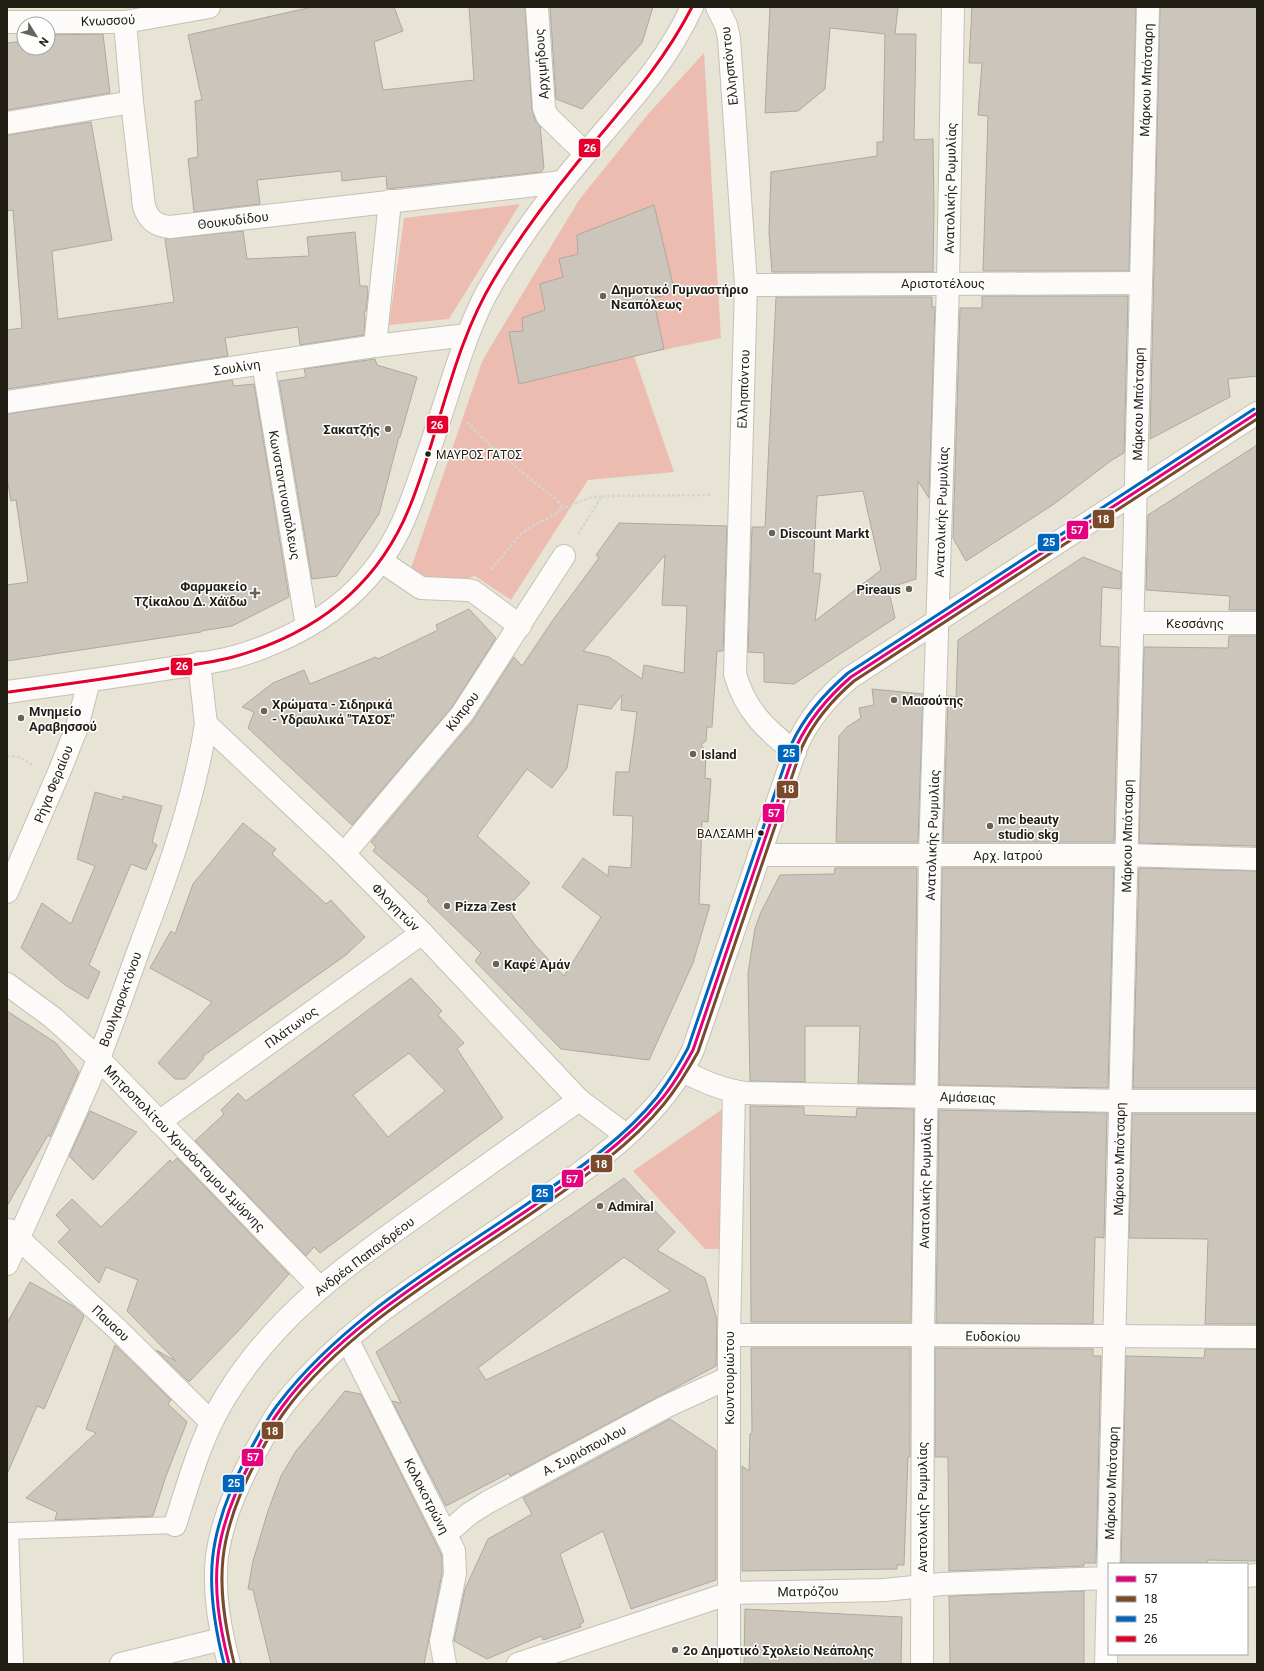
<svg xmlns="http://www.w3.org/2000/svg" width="1264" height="1671" viewBox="0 0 1264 1671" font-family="Roboto,sans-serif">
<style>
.green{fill:#edbcb0}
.building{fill:#cbc5bb;stroke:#aea89d;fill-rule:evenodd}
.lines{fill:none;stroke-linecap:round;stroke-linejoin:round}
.service-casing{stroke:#c4c1b5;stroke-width:18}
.pedestrian-casing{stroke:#c4c1b5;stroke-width:24}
.minor-casing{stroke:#c4c1b5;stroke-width:24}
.tertiary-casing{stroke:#c4c1b5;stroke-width:24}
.secondary-casing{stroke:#c4c1b5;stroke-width:24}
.path{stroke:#d5d4d0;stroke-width:2.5;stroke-dasharray:3 2;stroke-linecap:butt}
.service{stroke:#fcfbf9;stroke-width:16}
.pedestrian{stroke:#fcfbf9;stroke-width:22}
.minor{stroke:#fcfbf9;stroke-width:22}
.tertiary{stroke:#fcfbf9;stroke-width:22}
.secondary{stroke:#fcfbf9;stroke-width:22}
.bus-1-casing{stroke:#fff;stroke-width:6}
.bus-2-casing{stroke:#fff;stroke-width:6}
.bus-3-casing{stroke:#fff;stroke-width:6}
.bus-4-casing{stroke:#fff;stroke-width:6}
.bus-1{stroke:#e5007d;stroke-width:3}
.bus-2{stroke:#7a4b2a;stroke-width:3}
.bus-3{stroke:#0065bd;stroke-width:3}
.bus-4{stroke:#e4002b;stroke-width:3}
.poi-dot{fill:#676358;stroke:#fff;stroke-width:1.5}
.bus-dot{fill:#211e14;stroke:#fff;stroke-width:1.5}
.labels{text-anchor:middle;stroke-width:3;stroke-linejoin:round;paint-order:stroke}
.bus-label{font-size:12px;fill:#211e14;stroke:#fff;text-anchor:start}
.street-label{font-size:13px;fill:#211e14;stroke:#fff}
.poi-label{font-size:13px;font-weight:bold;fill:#211e14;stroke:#fff;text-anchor:start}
.line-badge{stroke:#fff;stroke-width:1.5}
.badge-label{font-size:11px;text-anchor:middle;font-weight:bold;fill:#fff}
</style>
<rect width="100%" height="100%" fill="#e8e4d5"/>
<g class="green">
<polygon points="704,53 721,338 634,356 674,472 588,480 511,600 475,576 469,578 429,578 411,568 482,362 488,351 579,200 649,113"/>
<polygon points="520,204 449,319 389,325 404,218"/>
<polygon points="724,1108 721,1249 705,1249 633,1171"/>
</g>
<g class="building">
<polygon points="312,7 394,7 403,31 374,42 383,90 474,80 469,7 525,7 532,109 535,120 540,126 544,168 541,172 387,189 386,176 342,181 341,171 257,180 260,204 194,212 188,159 198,157 195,101 202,100 188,35"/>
<polygon points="550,7 653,7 642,43 582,109 556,99"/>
<polygon points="770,7 898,7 895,34 916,34 914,140 933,139 934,208 933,272 772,272 769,233 771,172 877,156 877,142 883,142 885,34 830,28 825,89 798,111 765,113"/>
<polygon points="972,7 1136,7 1129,271 983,271 988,116 978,115 982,63 969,63"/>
<polygon points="1160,7 1257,7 1257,376 1228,379 1230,397 1150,439"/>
<polygon points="103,34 110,93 7,110 7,43 24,41 24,48 48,48 48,35"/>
<polygon points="91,122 112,240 52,251 58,319 174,302 165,239 243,231 247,259 309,256 307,237 355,232 360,286 367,286 368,293 366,311 364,312 365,318 364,335 300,345 298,327 225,338 228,356 7,389 7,330 22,328 13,210 7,211 7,135"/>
<polygon points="654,205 675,293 653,298 664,349 519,384 509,332 523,331 522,318 545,310 540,284 563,277 559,259 578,254 577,235"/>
<polygon points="982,296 1128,296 1124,453 1112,460 1054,504 966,561 953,538 960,308 982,308"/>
<path d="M 776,297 L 932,297 L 932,307 L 935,307 L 929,498 L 918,481 L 916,579 L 888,588 L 895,618 L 794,684 L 764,682 L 764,653 L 748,652 L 752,527 L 765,527 ZM 863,491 L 881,570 L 815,621 L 821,574 L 813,573 L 817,496 Z"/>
<polygon points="375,359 377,365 417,377 400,437 399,437 379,514 337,576 312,579 279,381 306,377 304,369"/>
<polygon points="232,380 234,386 254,384 289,597 232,626 201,631 201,632 7,661 7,585 28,582 16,500 11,501 7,478 7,414"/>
<polygon points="1257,445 1257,610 1229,610 1230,596 1146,590 1148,515"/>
<path d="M 619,523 L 727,526 L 723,651 L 717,651 L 712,727 L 707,727 L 706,741 L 701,744 L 706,753 L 705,778 L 711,779 L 708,822 L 702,821 L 699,904 L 710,905 L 693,963 L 649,1060 L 561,1049 L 475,961 L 481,953 L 427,901 L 429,899 L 373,851 L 376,847 L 371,842 L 472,722 L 514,657 L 522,666 L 553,620 L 599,558 L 596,555 ZM 665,555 L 662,605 L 687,606 L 684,673 L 644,665 L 642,679 L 609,657 L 583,651 ZM 622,695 L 621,710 L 637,712 L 629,772 L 616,772 L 613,815 L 633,816 L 631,868 L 609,866 L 608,876 L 583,858 L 562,887 L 601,917 L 564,976 L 535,945 L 507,908 L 530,883 L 477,836 L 527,769 L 552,788 L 567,768 L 578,704 L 611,709 Z"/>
<polygon points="1083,557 1121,572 1121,589 1102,587 1100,646 1119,647 1114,842 943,842 948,696 956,697 958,640"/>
<polygon points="469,609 496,638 452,707 352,825 248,728 254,712 242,707 273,683 304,670 310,684 376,657 378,659 438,630 436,625"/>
<polygon points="1229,636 1257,636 1257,846 1139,843 1144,647 1228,648"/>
<polygon points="872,689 923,694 918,842 836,842 839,736 847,727 861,718 859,708 874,705"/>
<polygon points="95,792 123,800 123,796 162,806 152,842 157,845 146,870 131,864 89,965 100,972 88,999 65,985 21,948 42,903 71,924 95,866 77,859"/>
<polygon points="243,823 276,849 272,854 326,904 331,900 365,937 346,955 203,1056 204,1058 185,1079 175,1079 158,1063 212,1002 150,968 171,931 175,934 193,884"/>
<polygon points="835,868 917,868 914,1084 858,1083 860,1026 805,1026 805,1082 750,1081 748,973 755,928 761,912 780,875 834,874"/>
<polygon points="942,868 1114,868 1108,1088 939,1085"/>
<polygon points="1139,868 1257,871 1257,1088 1133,1088"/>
<path d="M 411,978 L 442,1011 L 438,1015 L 464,1043 L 457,1049 L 503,1118 L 320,1253 L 314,1247 L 306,1256 L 195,1141 L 224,1114 L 221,1110 L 238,1093 L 246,1101 ZM 409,1053 L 445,1091 L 388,1137 L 353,1095 Z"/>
<polygon points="7,1011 56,1043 79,1072 50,1137 48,1135 7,1206"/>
<polygon points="750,1106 804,1107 804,1115 856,1117 857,1108 914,1109 911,1322 751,1322"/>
<polygon points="939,1110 1107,1113 1104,1238 1095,1237 1093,1324 936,1323"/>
<polygon points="90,1111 137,1132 93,1180 69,1156"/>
<polygon points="1132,1114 1257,1114 1257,1324 1205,1324 1208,1239 1129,1238"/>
<polygon points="177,1158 289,1274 241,1328 189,1382 156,1350 176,1361 127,1311 138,1280 106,1267 99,1283 58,1242 70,1230 56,1215 72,1199 101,1227 170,1160 172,1163"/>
<path d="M 624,1178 L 675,1232 L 657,1250 L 705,1278 L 717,1320 L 716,1366 L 510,1476 L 509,1473 L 446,1506 L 392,1401 L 401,1403 L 376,1352 ZM 624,1257 L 671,1291 L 486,1380 L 478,1368 Z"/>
<polygon points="30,1282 73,1306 84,1316 44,1409 37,1406 7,1474 7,1323"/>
<polygon points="115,1345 171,1400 168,1404 187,1422 166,1476 153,1516 55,1520 57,1512 26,1498 96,1433 86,1429"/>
<polygon points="751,1348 910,1348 910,1457 908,1457 904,1565 897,1565 897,1569 742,1571 742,1466 749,1471 750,1434 752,1433"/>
<polygon points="935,1348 1093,1349 1093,1356 1101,1356 1096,1563 1084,1563 1084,1566 949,1571 948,1457 935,1457"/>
<polygon points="1205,1349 1257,1349 1257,1561 1207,1560 1207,1564 1121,1563 1126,1356 1204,1358"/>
<polygon points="345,1391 361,1394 442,1556 442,1573 424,1664 271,1664 253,1590 248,1589 253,1561 268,1511 281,1476 296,1451"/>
<polygon points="670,1419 716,1450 716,1580 631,1609 603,1531 560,1554 584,1622 580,1624 581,1627 543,1640 541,1636 487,1659 454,1641 465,1589 488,1539 532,1514 523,1498"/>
<polygon points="1084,1591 1084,1664 950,1664 949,1596"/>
<polygon points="745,1609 902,1617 901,1664 744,1664"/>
</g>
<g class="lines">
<g class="service-casing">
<g id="service">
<polyline points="7,1531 10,1531 15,1664"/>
<polyline points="10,1531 175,1525"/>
</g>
</g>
<g class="pedestrian-casing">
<g id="pedestrian">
<polyline points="375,346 390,201"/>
<polyline points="729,1335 734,1091"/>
</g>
</g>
<g class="minor-casing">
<g id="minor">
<polyline points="537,7 544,108 547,116 585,153"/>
<path d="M 717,7 L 726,25 L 729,38 L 746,285 L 735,674 C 745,710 766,730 795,752"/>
<polyline points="7,22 125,22 209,7"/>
<path d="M 125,22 L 132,102 L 144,206 C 148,220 156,226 170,227 L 562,182"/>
<polyline points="7,123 132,102"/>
<polyline points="746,285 1140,283"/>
<polyline points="263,363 307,626"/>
<polyline points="7,402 375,346 467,335"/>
<polyline points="381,561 421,588 467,590 473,591 520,626"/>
<polyline points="1133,623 1257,623"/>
<polyline points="344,854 462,714 564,556"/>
<polyline points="759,855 1126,855 1257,859"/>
<polyline points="7,984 52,1017 98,1058 320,1288"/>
<polyline points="159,1122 422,933"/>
<polyline points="9,1230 114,1326 211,1422"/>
<path d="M 7,1264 C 37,1196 69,1129 98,1060 C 114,1021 127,981 142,941 C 169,870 194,800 206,724"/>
<polyline points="347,1339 454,1551 455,1574 441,1641 445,1664"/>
<path d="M 175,1525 C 189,1481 201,1436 226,1396 C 276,1314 347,1265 423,1211 C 475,1174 527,1137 579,1100"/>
<polyline points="446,1534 469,1514 488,1502 665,1407 728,1378"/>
<polyline points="1247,1576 1257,1575"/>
<polyline points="121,1664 222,1639"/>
<polyline points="518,1664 730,1593 885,1590 942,1584 1109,1578"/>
<polyline points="729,1664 729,1335 923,1335 1257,1337"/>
<polyline points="922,1664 923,1335 930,856 948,283 953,7"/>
<polyline points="1106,1664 1148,7"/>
</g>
</g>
<g class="tertiary-casing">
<g id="tertiary">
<polyline points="199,663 206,724 344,854 422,933 579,1100 626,1135"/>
<path d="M 7,692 C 58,685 108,678 159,670 C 181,666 204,664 226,659 C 244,655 260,649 276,642 C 339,615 385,572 409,507 C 424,468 437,427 450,387 C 462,350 474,313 494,280 C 521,235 553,192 587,152 C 627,104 666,64 692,7"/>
<polyline points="7,892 60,770 77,727 89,681"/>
<path d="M 682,1071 C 703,1081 722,1090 745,1093 L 1120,1101 L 1257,1101"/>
</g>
</g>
<g class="secondary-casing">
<path id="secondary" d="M 229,1664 C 220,1629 213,1593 217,1556 C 223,1514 242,1475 263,1438 C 270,1426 276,1414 285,1403 C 314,1367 348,1337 384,1309 C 427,1278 470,1249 514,1219 C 579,1174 659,1124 693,1050 L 797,745 C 809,718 828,696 851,677 L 1257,413"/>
</g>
<g class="path">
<path d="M 467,422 C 487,444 511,463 534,482 C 543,490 555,496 561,506 L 559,512 L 529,528 L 519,536 L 490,571"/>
<polyline points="561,509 589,498 601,496"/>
<polyline points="578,534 602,496 712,495"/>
<polyline points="7,756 20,757 32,765"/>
</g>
<use href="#service" class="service"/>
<use href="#pedestrian" class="pedestrian"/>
<use href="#minor" class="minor"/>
<use href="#tertiary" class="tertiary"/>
<use href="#secondary" class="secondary"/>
<g class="bus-1-casing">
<path id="bus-1" d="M 229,1664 C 208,1580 212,1534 253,1457 C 261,1440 270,1423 282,1407 C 342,1325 449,1264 532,1207 C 577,1176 624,1144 659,1102 C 673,1086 683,1068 693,1050 L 797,745 C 810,718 828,697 851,677 L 1257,413"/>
</g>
<g class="bus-2-casing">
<path id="bus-2" d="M 234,1663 C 214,1581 217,1536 256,1461 C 265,1444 274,1426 285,1411 C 345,1329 452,1268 535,1211 C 580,1180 629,1147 664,1104 C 677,1088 688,1070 698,1052 L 802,747 C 814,721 832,700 854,681 L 1257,419"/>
</g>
<g class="bus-3-casing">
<path id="bus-3" d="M 224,1664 C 203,1581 207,1533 247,1456 C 257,1438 266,1419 279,1403 C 342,1320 441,1263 527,1204 C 572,1173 622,1141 657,1097 C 669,1081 679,1065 688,1048 L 792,743 C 805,715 825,693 848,673 L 1254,409"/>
</g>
<g class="bus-4-casing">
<path id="bus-4" d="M 9,692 C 61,685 113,678 165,669 C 188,665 211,663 233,657 C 315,634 378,586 410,506 C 440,432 452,348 494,279 C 518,239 547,200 577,163 C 618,113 662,66 692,7"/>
</g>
<use href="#bus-1" class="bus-1"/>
<use href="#bus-2" class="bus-2"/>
<use href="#bus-3" class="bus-3"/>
<use href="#bus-4" class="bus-4"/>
</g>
<g class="poi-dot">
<circle cx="603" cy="296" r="4"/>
<circle cx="388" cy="429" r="4"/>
<circle cx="772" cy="533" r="4"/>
<circle cx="909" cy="589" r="4"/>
<path d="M253 587h4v4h4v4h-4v4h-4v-4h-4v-4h4z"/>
<circle cx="894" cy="700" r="4"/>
<circle cx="264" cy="711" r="4"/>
<circle cx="21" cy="718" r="4"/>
<circle cx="693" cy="754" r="4"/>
<circle cx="990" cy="826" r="4"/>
<circle cx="447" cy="906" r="4"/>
<circle cx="496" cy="964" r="4"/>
<circle cx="600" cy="1206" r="4"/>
<circle cx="675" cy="1650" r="4"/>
</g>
<g class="bus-dot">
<circle cx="428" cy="454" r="3.5"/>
<circle cx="761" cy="833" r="3.5"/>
</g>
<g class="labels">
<g class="bus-label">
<text x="436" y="459">ΜΑΥΡΟΣ ΓΑΤΟΣ</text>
<text x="754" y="838" text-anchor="end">ΒΑΛΣΑΜΗ</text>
</g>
<g class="street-label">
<text transform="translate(108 20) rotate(-2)" y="5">Κνωσσού</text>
<text transform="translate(541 64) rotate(-94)" y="5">Αρχιμήδους</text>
<text transform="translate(729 66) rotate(-96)" y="5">Ελλησπόντου</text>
<text transform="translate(1146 80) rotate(-88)" y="5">Μάρκου Μπότσαρη</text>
<text transform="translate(950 188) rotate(-89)" y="5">Ανατολικής Ρωμυλίας</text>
<text transform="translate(233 220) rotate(-7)" y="5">Θουκυδίδου</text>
<text x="943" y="288">Αριστοτέλους</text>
<text transform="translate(237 367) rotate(-9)" y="5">Σουλίνη</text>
<text transform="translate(743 389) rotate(-88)" y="5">Ελλησπόντου</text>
<text transform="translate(1138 404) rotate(-89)" y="5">Μάρκου Μπότσαρη</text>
<text transform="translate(285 495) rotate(80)" y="5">Κωνσταντινουπόλεως</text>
<text transform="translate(941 512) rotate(-88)" y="5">Ανατολικής Ρωμυλίας</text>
<text x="1195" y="628">Κεσσάνης</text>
<text transform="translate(462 711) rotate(-53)" y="5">Κύπρου</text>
<text transform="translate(53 784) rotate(-68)" y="5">Ρήγα Φεραίου</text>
<text transform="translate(932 835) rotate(-88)" y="5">Ανατολικής Ρωμυλίας</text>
<text transform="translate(1127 836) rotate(-89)" y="5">Μάρκου Μπότσαρη</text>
<text x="1008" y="860">Αρχ. Ιατρού</text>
<text transform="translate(396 907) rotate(45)" y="5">Φλογητών</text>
<text transform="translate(120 999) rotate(-70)" y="5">Βουλγαροκτόνου</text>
<text transform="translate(291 1027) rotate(-36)" y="5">Πλάτωνος</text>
<text transform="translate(968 1097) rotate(2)" y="5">Αμάσειας</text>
<text transform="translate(185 1148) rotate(46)" y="5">Μητροπολίτου Χρυσόστομου Σμύρνης</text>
<text transform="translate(1119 1159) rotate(-89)" y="5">Μάρκου Μπότσαρη</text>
<text transform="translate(925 1183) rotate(-89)" y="5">Ανατολικής Ρωμυλίας</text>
<text transform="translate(364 1256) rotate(-37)" y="5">Ανδρέα Παπανδρέου</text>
<text transform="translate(111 1323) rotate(43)" y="5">Παυαου</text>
<text transform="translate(993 1336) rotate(1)" y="5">Ευδοκίου</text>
<text transform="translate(729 1378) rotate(-90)" y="5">Κουντουριώτου</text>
<text transform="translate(584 1450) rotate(-28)" y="5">Α. Συριόπουλου</text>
<text transform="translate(1111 1483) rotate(-88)" y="5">Μάρκου Μπότσαρη</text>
<text transform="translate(427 1496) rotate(63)" y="5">Κολοκοτρώνη</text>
<text transform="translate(922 1507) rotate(-90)" y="5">Ανατολικής Ρωμυλίας</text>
<text transform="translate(808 1591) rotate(-1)" y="5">Ματρόζου</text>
</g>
<g class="poi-label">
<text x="611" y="294">Δημοτικό Γυμναστήριο<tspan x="611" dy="15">Νεαπόλεως</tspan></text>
<text x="380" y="434" text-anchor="end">Σακατζής</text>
<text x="780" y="538">Discount Markt</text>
<text x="247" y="591" text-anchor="end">Φαρμακείο<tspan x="247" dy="15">Τζίκαλου Δ. Χάϊδω</tspan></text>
<text x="901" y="594" text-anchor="end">Pireaus</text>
<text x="902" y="705">Μασούτης</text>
<text x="272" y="709">Χρώματα - Σιδηρικά<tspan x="272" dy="15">- Υδραυλικά "ΤΑΣΟΣ"</tspan></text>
<text x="29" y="716">Μνημείο<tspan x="29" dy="15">Αραβησσού</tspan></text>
<text x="701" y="759">Island</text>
<text x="998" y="824">mc beauty<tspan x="998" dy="15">studio skg</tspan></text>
<text x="455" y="911">Pizza Zest</text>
<text x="504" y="969">Καφέ Αμάν</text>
<text x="608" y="1211">Admiral</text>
<text x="683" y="1655">2ο Δημοτικό Σχολείο Νεάπολης</text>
</g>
</g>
<g class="line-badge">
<rect x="578" y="138" width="23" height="20" rx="4" fill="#e4002b"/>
<rect x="426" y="415" width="23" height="19" rx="4" fill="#e4002b"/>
<rect x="1092" y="509" width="23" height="20" rx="4" fill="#7a4b2a"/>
<rect x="1066" y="520" width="23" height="20" rx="4" fill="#e5007d"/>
<rect x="1037" y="533" width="23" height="19" rx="4" fill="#0065bd"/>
<rect x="170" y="657" width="23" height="19" rx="4" fill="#e4002b"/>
<rect x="777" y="744" width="23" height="19" rx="4" fill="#0065bd"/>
<rect x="776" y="780" width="23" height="19" rx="4" fill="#7a4b2a"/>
<rect x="762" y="803" width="23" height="20" rx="4" fill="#e5007d"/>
<rect x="590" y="1154" width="23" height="19" rx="4" fill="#7a4b2a"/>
<rect x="561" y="1169" width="23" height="19" rx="4" fill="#e5007d"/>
<rect x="531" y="1184" width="23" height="19" rx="4" fill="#0065bd"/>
<rect x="261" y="1421" width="23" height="19" rx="4" fill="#7a4b2a"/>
<rect x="241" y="1448" width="23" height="19" rx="4" fill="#e5007d"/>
<rect x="222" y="1474" width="23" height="19" rx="4" fill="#0065bd"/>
</g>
<g class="badge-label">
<text x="590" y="152">26</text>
<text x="437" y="429">26</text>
<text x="1103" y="523">18</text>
<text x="1077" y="534">57</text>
<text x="1049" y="546">25</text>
<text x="182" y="670">26</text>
<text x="789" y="757">25</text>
<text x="788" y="793">18</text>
<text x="774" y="817">57</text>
<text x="601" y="1168">18</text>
<text x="572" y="1183">57</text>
<text x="542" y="1197">25</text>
<text x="272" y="1435">18</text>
<text x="253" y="1461">57</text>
<text x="234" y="1487">25</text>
</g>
<rect width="1264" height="1671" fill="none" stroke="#211e14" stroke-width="16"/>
<rect x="1108" y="1563" width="140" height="92" fill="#ffffff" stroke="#a6a5a1"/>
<rect x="1116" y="1576" width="20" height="6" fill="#e5007d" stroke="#a6a5a1"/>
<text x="1144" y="1583" font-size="12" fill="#211e14">57</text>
<rect x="1116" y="1596" width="20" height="6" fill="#7a4b2a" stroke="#a6a5a1"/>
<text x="1144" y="1603" font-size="12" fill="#211e14">18</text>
<rect x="1116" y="1616" width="20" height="6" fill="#0065bd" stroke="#a6a5a1"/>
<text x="1144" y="1623" font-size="12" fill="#211e14">25</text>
<rect x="1116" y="1636" width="20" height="6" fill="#e4002b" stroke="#a6a5a1"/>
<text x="1144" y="1643" font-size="12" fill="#211e14">26</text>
<g transform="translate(36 36) rotate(127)"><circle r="19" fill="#ffffff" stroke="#a6a5a1"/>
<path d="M0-3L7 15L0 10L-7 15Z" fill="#676358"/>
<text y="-6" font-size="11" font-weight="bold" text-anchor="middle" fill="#211e14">N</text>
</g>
</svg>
